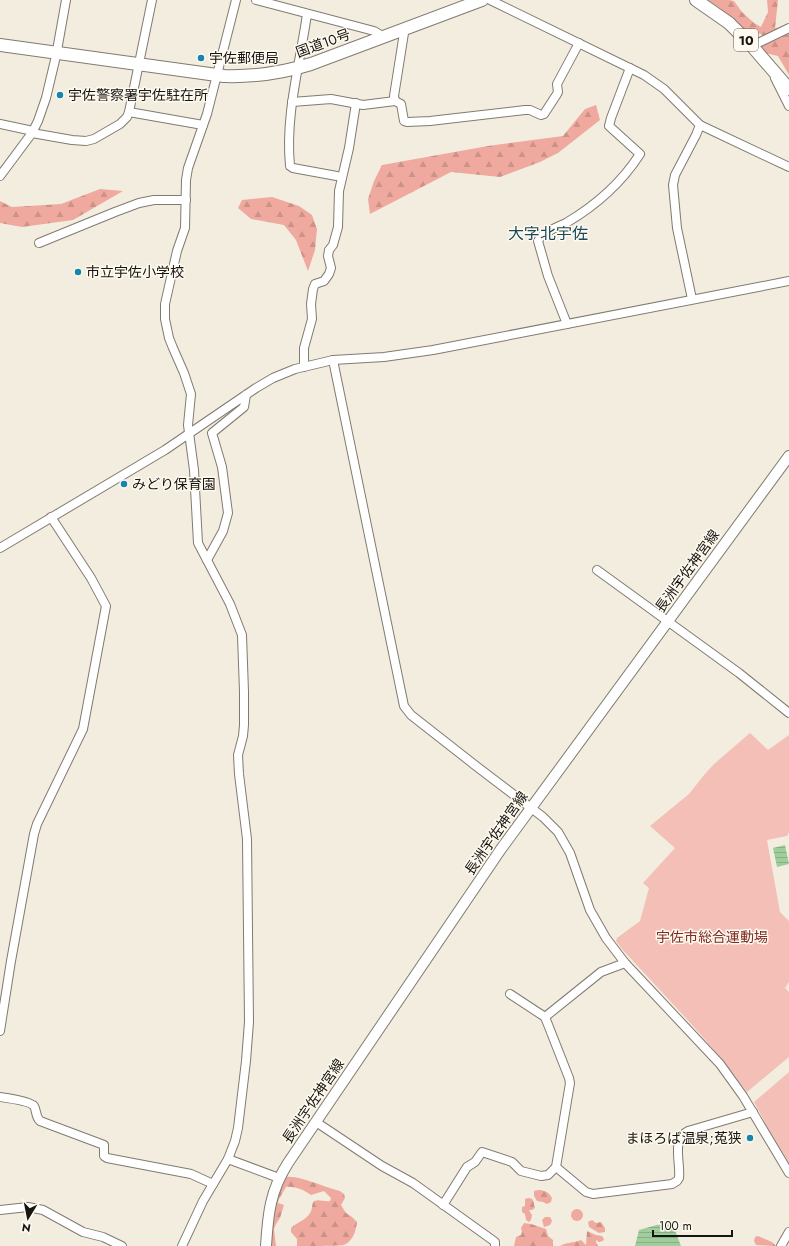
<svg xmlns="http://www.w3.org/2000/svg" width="789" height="1246" viewBox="0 0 789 1246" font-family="Jost,'Noto Sans JP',sans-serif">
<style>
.forest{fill:url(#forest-firs)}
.park{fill:#f3bfb7}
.water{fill:url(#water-rules)}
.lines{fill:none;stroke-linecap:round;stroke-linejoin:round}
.minor-casing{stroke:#807b70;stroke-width:10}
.major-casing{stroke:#807b70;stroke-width:12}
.highway-casing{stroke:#807b70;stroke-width:14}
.minor{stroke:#fff;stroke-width:8}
.major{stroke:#fff;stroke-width:10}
.highway{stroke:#fff;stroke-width:12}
.poi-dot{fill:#1785ac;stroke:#fffaf0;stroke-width:1.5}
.labels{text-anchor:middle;stroke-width:3;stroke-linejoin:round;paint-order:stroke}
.shield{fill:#fffaf0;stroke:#5d5a54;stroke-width:1}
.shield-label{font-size:13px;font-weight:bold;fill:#171511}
.street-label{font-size:14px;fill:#171511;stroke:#fffaf0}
.poi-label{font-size:14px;fill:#171511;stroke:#fffaf0;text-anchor:start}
.park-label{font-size:14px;fill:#7d2b23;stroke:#fffaf0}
.quarter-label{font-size:16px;fill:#19485b;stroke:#fffaf0}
</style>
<defs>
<pattern id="forest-firs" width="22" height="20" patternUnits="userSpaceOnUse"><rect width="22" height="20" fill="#efa99e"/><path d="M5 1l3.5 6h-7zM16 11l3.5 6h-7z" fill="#cc9187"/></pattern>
<pattern id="water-rules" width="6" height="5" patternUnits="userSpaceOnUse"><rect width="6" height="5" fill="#9fce9c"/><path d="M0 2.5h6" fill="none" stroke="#88b085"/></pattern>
</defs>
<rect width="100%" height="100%" fill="#f3ede0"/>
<g class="forest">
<polygon points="708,0 729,0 734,1 742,12 754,23 761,27 768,12 767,0 778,0 775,28 789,26 789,75 778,56 765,53 757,43 764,36 755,31 751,37 720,8"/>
<polygon points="596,105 600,120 558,153 540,162 500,177 451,172 370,214 368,199 374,181 382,165 488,146 563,136 585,109"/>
<polygon points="100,189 123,191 73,220 22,227 0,223 0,201 12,207 61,204"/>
<polygon points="272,197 299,206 312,215 317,229 315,250 308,271 296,240 284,225 251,219 238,208 242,200"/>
<path d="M 286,1177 C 299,1175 326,1188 340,1191 L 344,1194 L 345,1198 L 341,1205 L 346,1213 L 352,1217 L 357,1222 C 356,1231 353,1241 344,1245 C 339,1246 305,1246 297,1246 L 297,1239 L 291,1232 L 291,1228 C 297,1222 305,1221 310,1213 C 313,1209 311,1205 314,1201 C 320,1199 324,1202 330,1201 L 331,1198 L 324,1191 L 311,1195 C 303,1190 296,1186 286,1187 L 279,1199 L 278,1203 L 284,1205 L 280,1218 L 276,1224 L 274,1229 L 276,1246 L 271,1246 C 273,1222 272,1197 286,1177 Z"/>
<path d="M 538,1190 C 544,1190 549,1192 552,1198 L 551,1202 L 547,1204 L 543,1202 L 537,1201 L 534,1196 L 534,1191 Z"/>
<path d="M 528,1198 C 535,1198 533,1203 535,1208 L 532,1210 L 529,1210 L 532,1215 L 531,1220 L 529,1222 L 526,1220 L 525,1214 L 522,1212 L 522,1207 L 525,1206 L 525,1199 Z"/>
<circle cx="577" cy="1215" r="6"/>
<polygon points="545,1217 550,1217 552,1221 550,1225 544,1227 542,1220"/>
<polygon points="592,1220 596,1223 601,1222 605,1228 605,1232 599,1233 589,1227 588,1222"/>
<polygon points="524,1223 531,1224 546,1229 548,1236 553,1240 553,1246 514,1246 516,1237 521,1235 522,1232 521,1228"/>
<path d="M 587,1231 L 596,1235 L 602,1236 L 604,1239 L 603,1241 L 599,1242 L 596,1240 L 596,1242 L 598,1246 L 560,1246 C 567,1242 573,1243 581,1240 L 586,1245 Z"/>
<polygon points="758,1236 772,1242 776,1246 756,1245 754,1241 755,1237"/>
</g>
<g class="park">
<path d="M 750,733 L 768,750 L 789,735 L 789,832 L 787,836 L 767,840 L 780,912 L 789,921 L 789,982 L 785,988 L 789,992 L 789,1057 L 747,1092 C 709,1040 664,995 621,948 L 616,941 L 617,938 L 640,921 L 649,888 L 643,883 L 675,848 L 650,826 L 689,794 L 704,775 L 714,764 Z"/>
<polygon points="789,1072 789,1163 769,1130 754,1102"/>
</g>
<g class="water">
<polygon points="785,845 789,864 777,867 773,848"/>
<polygon points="667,1222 673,1225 681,1246 635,1246 639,1230"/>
</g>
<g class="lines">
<g class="minor-casing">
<g id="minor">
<polyline points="256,0 374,31 379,34 381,38"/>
<polyline points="490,0 644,75 664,89 700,125 789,167"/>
<path d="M 307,14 C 300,64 285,115 290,166 L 293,168 L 342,177"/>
<polyline points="752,46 789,28"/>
<polyline points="775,78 789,106"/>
<polyline points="395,101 394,96 404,33 403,30"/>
<polyline points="292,102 331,99 363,105 395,101 401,104 404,121 407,122 430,121 525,110 530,110 541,115 544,114 557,94 558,92 557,84 579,43"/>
<polyline points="129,112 203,125"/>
<polyline points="0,124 33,131"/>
<polyline points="32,133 72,140 86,141 94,139 120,124 127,117 129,112 152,0"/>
<polyline points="0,176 32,133 38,121 46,98 56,56 66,0"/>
<polyline points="39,243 115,212 139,203 154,200 186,200"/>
<polyline points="692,299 677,228 673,185 675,175 696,135 700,125"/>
<path d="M 567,324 L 548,276 L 538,241 C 542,232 558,227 566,223 C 595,206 622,182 640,154 L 609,126 L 611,118 L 630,68"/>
<polyline points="333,360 404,706 411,715 476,766 543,817 558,832 570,853 590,910 606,938 625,963 720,1064 743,1096 789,1173"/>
<polyline points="304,367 304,348 312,319 311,304 313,289 315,284 324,281 329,274 331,268 328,256 329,250 333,245 338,227 339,191 349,148 356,103"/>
<polyline points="0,548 165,450 256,388 273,378 295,369 333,360 384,357 433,350 789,281"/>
<polyline points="207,560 223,531 228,513 222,467 212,433 244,407 246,395"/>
<polyline points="597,570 739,673 789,713"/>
<polyline points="545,1017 601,972 625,963"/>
<polyline points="0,1031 11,961 34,834 37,824 83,729 106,606 91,578 51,517"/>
<path d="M 0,1097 C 7,1098 30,1101 34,1106 C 37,1111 35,1116 40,1121 L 104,1145 L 104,1156 L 107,1158 L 191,1174 L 213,1184"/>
<polyline points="316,1122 382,1166 413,1183 491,1239 495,1242 495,1246"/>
<polyline points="228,1159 279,1178"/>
<path d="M 556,1167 L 586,1192 L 593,1194 L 672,1184 L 677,1181 L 679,1178 C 681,1163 671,1139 688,1131 L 753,1112"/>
<polyline points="443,1205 467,1167 475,1162 482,1152 512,1162 521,1171 541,1176 548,1175 556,1167 570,1083 569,1078 545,1017 510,994"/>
<polyline points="0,1210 28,1207 43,1210 83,1232 103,1237 122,1246"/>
<polyline points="182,1246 203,1201 228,1159 235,1141 238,1128 246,1061 249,1022 247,839 239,774 238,755 243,736 244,725 244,692 242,635 230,604 198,543 194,470 188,425 191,394 184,373 173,348 169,338 165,319 165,304 177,251 185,228 186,180 188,168 207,114 236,0"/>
<polyline points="781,1246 789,1232"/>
</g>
</g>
<g class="major-casing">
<path id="major" d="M 266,1246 C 268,1214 270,1191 288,1163 L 501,849 L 789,456"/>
</g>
<g class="highway-casing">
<g id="highway">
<polyline points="696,0 729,23 752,46 789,89"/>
<path d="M 0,45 L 224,76 C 254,77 282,73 311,64 L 482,0"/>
</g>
</g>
<use href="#minor" class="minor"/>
<use href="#major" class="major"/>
<use href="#highway" class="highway"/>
</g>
<g class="poi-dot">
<circle cx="201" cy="58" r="4"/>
<circle cx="60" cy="95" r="4"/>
<circle cx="78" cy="272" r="4"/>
<circle cx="124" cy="484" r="4"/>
<circle cx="750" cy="1138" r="4"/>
</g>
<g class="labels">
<rect class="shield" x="734" y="29" width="24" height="22" rx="3"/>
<g class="shield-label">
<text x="746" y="45">10</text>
</g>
<g class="street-label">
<text transform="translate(323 43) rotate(-20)" y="5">国道10号</text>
<text transform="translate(687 571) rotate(-54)" y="5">長洲宇佐神宮線</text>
<text transform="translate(496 833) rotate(-55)" y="5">長洲宇佐神宮線</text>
<text transform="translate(313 1101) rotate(-56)" y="5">長洲宇佐神宮線</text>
</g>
<g class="poi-label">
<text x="209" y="63">宇佐郵便局</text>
<text x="68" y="100">宇佐警察署宇佐駐在所</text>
<text x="86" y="277">市立宇佐小学校</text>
<text x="132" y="489">みどり保育園</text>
<text x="742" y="1143" text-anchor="end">まほろば温泉;菟狭</text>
</g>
<g class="park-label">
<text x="712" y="942">宇佐市総合運動場</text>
</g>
<g class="quarter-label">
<text x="548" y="239">大字北宇佐</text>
</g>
</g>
<g transform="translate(28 1218) rotate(190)" stroke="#fffaf0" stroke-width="3" paint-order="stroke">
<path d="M0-3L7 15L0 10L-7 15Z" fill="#171511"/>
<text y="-6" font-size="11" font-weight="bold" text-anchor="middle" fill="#171511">N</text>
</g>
<path d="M653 1230v6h79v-6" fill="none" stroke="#171511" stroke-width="2"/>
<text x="659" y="1230" font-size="12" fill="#171511" stroke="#fffaf0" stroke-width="3" paint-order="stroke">100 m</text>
</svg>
